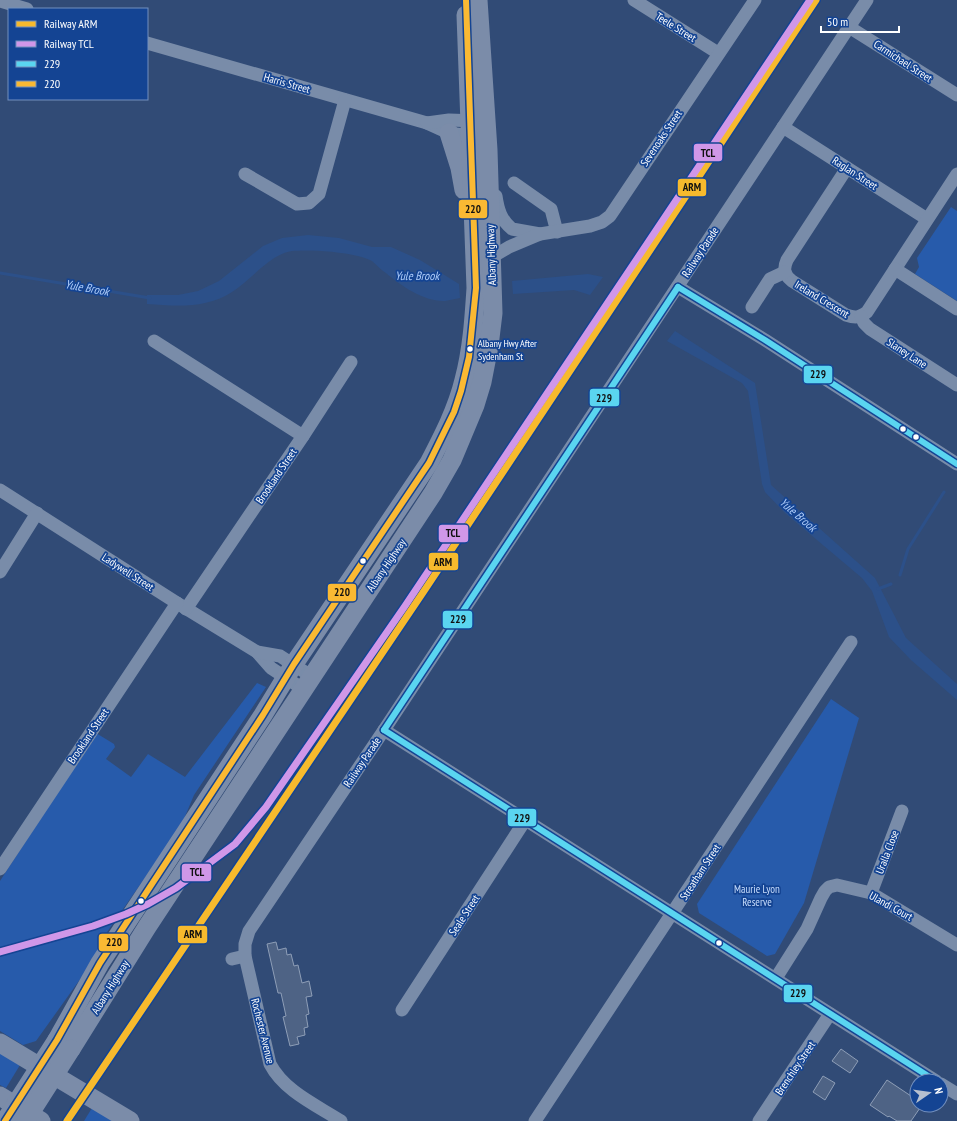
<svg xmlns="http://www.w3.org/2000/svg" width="957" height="1121" viewBox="0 0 957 1121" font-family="'PT Sans Narrow',sans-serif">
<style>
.green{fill:#275bab}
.water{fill:#2c5089}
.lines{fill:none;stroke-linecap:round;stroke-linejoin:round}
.stream{stroke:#2c5089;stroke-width:3}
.building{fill:#4e6385;stroke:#8e9eb7}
.minor{stroke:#798ca9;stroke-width:13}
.highway{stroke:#7b8ca9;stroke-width:19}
.highway-bridge{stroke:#7b8ca9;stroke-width:19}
.bus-1-casing{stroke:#144493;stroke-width:9}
.bus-2-casing{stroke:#144493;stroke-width:9}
.bus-1{stroke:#5ad5f0;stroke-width:6}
.bus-2{stroke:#fab933;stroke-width:6}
.rail-1-casing{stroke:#144493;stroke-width:10}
.rail-2-casing{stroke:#144493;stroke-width:10}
.rail-1{stroke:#f7ba2d;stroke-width:7}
.rail-2{stroke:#d097e8;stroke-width:7}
.bus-dot{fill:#fff;stroke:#144493;stroke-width:1.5}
.labels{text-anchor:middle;stroke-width:3.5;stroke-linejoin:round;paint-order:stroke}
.bus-label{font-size:10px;fill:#fff;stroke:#144493;text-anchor:start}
.street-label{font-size:11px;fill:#fff;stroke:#144493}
.park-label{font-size:11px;fill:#c9defd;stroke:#144493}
.water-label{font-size:12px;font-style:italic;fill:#aeccf9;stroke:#144493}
.line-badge{stroke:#144493;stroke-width:1.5}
.pale-badge-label{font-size:11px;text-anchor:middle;font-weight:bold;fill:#111}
</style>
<rect width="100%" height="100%" fill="#314b76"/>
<g class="green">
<polygon points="951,207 957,211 957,301 915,274 919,267 917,258"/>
<polygon points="257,683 266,687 194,795 181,826 105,935 101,950 36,1041 23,1045 0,1031 0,881 96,733 114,744 115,747 106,759 131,777 148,754 185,777"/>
<polygon points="831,699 859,718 804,903 775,954 767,956 699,913 697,904"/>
<polygon points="0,1053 20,1065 6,1088 0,1085"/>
<polygon points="92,1108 113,1121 84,1121"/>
</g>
<g class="water">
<path d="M 308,235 L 339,238 L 372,247 L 391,247 L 420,260 L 459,284 L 460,298 C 455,299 450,300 445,301 C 425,302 401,286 386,273 C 381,270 377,265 372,261 C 356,252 310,249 292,251 C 270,254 250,281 232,292 C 206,309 176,306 147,304 L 147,295 L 178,295 L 198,291 L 219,281 L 263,246 L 282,238 Z"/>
<polygon points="588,274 603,277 590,295 574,290 513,294 512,281"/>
<polygon points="675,331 755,383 771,485 875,578 906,638 957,684 957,700 911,660 889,637 872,591 862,578 785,513 765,492 762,484 748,391 742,383 667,341"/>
</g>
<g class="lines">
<g class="stream">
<polyline points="0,273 150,298"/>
<polyline points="900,575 908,549 944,492"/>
<polyline points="878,589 891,584"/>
</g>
</g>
<g class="building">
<polygon points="276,942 278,950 286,948 287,955 291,954 294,966 298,965 302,983 309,981 312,996 306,997 309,1014 306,1015 308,1027 304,1028 305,1035 297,1037 299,1044 290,1046 283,1017 286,1016 281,993 278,993 267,944"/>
<polygon points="841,1049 858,1061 850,1073 832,1061"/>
<polygon points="823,1076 835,1083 825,1100 813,1092"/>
<polygon points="887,1080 917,1100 917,1105 922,1105 911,1121 897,1121 889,1116 888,1117 870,1105"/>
</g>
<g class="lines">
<g class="minor">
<polyline points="634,0 718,53"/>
<polyline points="0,1 27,9"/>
<polyline points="849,27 957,95"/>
<polyline points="147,43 427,123 449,133 478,137"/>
<polyline points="427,123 449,120 477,121"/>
<polyline points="783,127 927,219"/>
<path d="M 847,168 L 787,260 C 783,269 784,275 792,281 L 846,315 C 855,318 859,318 867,312 L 957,174"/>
<polyline points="245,174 297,204 309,203 319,194 345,100"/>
<polyline points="514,183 551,209 557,232"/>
<path d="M 496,196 C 498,210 501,220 512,229 L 540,234"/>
<polyline points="492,257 509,247 540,234 590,226 602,222 610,216 755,0"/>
<polyline points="895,269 957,309"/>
<polyline points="678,287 765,340 957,464"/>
<polyline points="752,307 770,279 785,272"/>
<polyline points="861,316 864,323 870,329 957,385"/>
<polyline points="154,341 303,436"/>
<polyline points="0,490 177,603 257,652 271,668 303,689"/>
<polyline points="0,572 37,513"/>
<polyline points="186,609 303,436 351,362"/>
<polyline points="257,652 280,656 311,676"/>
<polyline points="384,730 936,1081"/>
<polyline points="0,869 177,603"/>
<polyline points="871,893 902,811"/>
<polyline points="232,959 245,956"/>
<polyline points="776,978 807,929 821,898 825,891 829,887 837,885 871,893 957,945"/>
<polyline points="402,1010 526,819"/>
<polyline points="941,1084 957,1094"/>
<path d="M 341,1121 C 316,1105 284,1091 270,1064 L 245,956 L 245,944 L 249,931 L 384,730 L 867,0"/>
<polyline points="535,1121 851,642"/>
<polyline points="759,1121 830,1014"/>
</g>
<g class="highway">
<polyline points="449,133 460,168 464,190"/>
<path d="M 57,1040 L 100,963 L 263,715 L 294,664 L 429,463 C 443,436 457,409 464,380 C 472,350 474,319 476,288 L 466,15"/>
<polyline points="0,1043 130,1121"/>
<polyline points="71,1049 147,927 433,493 452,460 475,405 482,382 489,346 493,313 488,150 478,0"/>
<polyline points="0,1096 41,1121"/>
</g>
<g class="highway-bridge">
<polyline points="5,1121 57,1040"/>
<polyline points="25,1121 71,1049"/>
</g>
<g class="bus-1-casing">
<g id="bus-1">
<polyline points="678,287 765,340 957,464"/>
<polyline points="384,730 936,1081"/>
<polyline points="384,730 678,287"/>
</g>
</g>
<g class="bus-2-casing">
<polyline id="bus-2" points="5,1121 57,1040 100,963 263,715 294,664 429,463 454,412 461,391 469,357 476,288 466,0"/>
</g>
<use href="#bus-1" class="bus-1"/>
<use href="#bus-2" class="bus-2"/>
<g class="rail-1-casing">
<polyline id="rail-1" points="67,1121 426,588 816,0"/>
</g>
<g class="rail-2-casing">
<polyline id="rail-2" points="0,952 93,926 126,914 148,904 176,888 235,844 266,807 405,606 810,0"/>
</g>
<use href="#rail-1" class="rail-1"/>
<use href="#rail-2" class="rail-2"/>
</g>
<g class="bus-dot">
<circle cx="470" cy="349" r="3.5"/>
<circle cx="903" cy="429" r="3.5"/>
<circle cx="916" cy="437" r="3.5"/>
<circle cx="363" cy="561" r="3.5"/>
<circle cx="141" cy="901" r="3.5"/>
<circle cx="719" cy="943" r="3.5"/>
</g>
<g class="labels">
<g class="bus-label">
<text x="478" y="347">Albany Hwy After<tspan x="478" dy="13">Sydenham St</tspan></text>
</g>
<g class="street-label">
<text transform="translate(676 27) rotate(32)" y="4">Teele Street</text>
<text transform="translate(903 61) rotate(33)" y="4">Carmichael Street</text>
<text transform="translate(287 83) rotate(16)" y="4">Harris Street</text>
<text transform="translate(661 138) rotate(-56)" y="4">Sevenoaks Street</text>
<text transform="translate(855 173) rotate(33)" y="4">Raglan Street</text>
<text transform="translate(700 252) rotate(-57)" y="4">Railway Parade</text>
<text transform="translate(491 255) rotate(-92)" y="4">Albany Highway</text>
<text transform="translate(822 299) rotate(31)" y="4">Ireland Crescent</text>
<text transform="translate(907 353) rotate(33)" y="4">Slaney Lane</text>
<text transform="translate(276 476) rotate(-56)" y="4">Brookland Street</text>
<text transform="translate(386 565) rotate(-56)" y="4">Albany Highway</text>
<text transform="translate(128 572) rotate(33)" y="4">Ladywell Street</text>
<text transform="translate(88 736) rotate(-56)" y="4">Brookland Street</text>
<text transform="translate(362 762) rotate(-56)" y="4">Railway Parade</text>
<text transform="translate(887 852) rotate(-69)" y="4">Uralla Close</text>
<text transform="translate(700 872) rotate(-57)" y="4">Streatham Street</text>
<text transform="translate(891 906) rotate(29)" y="4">Ulandi Court</text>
<text transform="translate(464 915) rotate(-57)" y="4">Seale Street</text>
<text transform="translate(110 987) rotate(-58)" y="4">Albany Highway</text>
<text transform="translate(263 1031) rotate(76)" y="4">Rochester Avenue</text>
<text transform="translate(795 1068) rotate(-56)" y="4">Brenchley Street</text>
</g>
<g class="park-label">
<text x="757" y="893">Maurie Lyon<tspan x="757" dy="13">Reserve</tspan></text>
</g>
<g class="water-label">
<text x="417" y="280">Yule Brook</text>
<text transform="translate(87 288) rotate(10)" y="4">Yule Brook</text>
<text transform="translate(798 515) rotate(41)" y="4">Yule Brook</text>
</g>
</g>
<g class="line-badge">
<rect x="693" y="143" width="30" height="19" rx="4" fill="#d097e8"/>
<rect x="677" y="178" width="30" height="19" rx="4" fill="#f7ba2d"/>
<rect x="458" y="199" width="30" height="20" rx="4" fill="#fab933"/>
<rect x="803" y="365" width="30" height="19" rx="4" fill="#5ad5f0"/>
<rect x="589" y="388" width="31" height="19" rx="4" fill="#5ad5f0"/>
<rect x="438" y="524" width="31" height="19" rx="4" fill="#d097e8"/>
<rect x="428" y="552" width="31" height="19" rx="4" fill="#f7ba2d"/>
<rect x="327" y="583" width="30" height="19" rx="4" fill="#fab933"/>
<rect x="442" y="610" width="31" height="19" rx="4" fill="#5ad5f0"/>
<rect x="507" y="808" width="30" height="19" rx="4" fill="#5ad5f0"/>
<rect x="181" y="863" width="31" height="19" rx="4" fill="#d097e8"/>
<rect x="177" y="925" width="31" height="19" rx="4" fill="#f7ba2d"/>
<rect x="98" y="933" width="31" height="19" rx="4" fill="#fab933"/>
<rect x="783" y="984" width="30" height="19" rx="4" fill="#5ad5f0"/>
</g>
<g class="pale-badge-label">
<text x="708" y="157">TCL</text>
<text x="692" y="191">ARM</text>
<text x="473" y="213">220</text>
<text x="818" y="378">229</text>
<text x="604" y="402">229</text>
<text x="453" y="537">TCL</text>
<text x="443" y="566">ARM</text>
<text x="342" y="596">220</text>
<text x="458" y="623">229</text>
<text x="522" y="822">229</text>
<text x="197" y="876">TCL</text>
<text x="193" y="938">ARM</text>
<text x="114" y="946">220</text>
<text x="798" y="997">229</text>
</g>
<rect x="8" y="8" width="140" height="92" fill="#144493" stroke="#728fbe"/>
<rect x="16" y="21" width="20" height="6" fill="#f7ba2d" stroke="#728fbe"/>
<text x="44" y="28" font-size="12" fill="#ffffff">Railway ARM</text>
<rect x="16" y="41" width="20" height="6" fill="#d097e8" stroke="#728fbe"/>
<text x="44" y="48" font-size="12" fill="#ffffff">Railway TCL</text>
<rect x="16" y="61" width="20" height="6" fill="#5ad5f0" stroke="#728fbe"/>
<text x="44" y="68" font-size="12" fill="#ffffff">229</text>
<rect x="16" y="81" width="20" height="6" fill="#fab933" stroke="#728fbe"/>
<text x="44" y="88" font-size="12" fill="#ffffff">220</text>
<g transform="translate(929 1093) rotate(77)"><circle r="19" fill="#144493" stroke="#728fbe"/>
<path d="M0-3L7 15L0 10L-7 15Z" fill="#b7c0cf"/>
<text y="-6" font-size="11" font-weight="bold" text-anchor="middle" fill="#ffffff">N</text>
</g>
<path d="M821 26v6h78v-6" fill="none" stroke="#ffffff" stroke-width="2"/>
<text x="827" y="26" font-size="12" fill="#ffffff" stroke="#144493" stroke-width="3" paint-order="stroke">50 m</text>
</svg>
